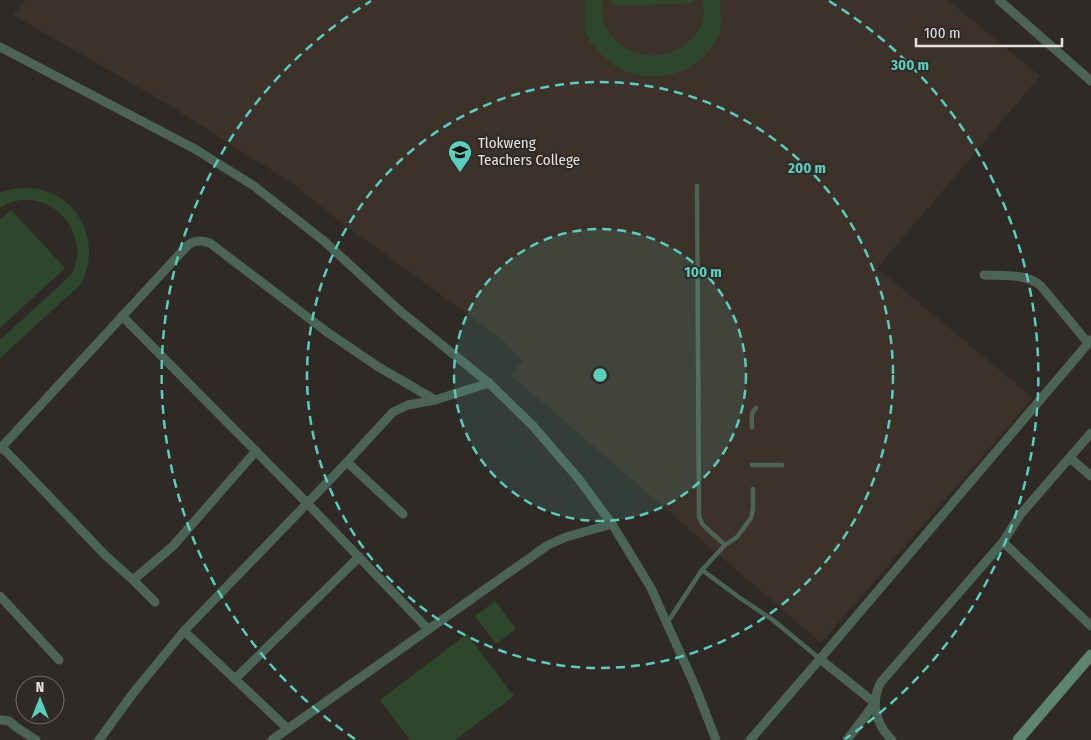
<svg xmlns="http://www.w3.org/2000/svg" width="1091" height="740" viewBox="0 0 1091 740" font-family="'Fira Sans Condensed',sans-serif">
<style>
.built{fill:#3d322a}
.green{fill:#2d472c}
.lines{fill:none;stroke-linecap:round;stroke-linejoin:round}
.lane{stroke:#4c6457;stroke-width:4.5}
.street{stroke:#4c6457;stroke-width:9}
.secondary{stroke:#5d846f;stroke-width:11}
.ring{fill:none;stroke:#59cebf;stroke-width:2.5;stroke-dasharray:9 6}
.labels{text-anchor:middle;stroke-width:4;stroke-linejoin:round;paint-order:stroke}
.poi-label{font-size:15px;fill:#e6e2df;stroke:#302a26;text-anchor:start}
.centre{fill:#59cebf;stroke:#302a26;stroke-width:2.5}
.ring-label{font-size:15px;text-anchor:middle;font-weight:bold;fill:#59cebf;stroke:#302a26;stroke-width:4;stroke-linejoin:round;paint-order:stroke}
</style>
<rect width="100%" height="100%" fill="#302a26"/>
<polygon class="built" points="26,0 948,0 1040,76 877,268 1033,398 821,643 511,375 523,361 503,340 338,220 296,186 166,103 13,15"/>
<g class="green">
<path d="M 585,0 L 602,0 C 602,6 602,13 603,19 C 613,59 670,68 694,36 C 698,32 702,26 703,19 C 704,13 703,6 703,0 L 720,0 C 720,9 722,23 720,31 C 719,38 713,45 709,50 C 683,84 628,85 600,53 C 595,48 589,42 587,35 C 585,27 586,9 585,0 Z"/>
<polygon points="612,0 694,0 694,3 612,6"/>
<path d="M 25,188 C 33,188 41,189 48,192 C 86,206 99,250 81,284 L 0,358 L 0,340 L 72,274 C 90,240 60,196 21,200 C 14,201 6,203 0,208 L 0,193 L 12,189 Z"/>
<polygon points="11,210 65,268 0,328 0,220"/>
<polygon points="495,601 516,629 496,644 475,616"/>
<polygon points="467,634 514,696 455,740 410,740 380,700"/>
</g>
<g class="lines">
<g class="lane">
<polyline points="697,186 699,517 703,525 725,545"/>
<path d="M 752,427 C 752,420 750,413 756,408"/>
<polyline points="752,465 782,465"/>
<polyline points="702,570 740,598 773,620 820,659"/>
<polyline points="667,623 702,570 725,545 737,537 751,518 753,509 753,489"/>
</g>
<g class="street">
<polyline points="999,0 1091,81"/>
<polyline points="0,47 195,149 254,186 324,241 400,311 489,383 533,426 578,478 612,524 651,588 695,686 716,740"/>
<path d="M 984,275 C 1004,276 1025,273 1041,286 L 1088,343"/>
<polyline points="122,316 307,503 428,629"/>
<polyline points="2,447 105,555 133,580 155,602"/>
<path d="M 0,449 L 188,245 C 195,240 202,240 210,243 L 327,332 L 377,366 L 435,400"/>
<polyline points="1070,458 1091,476"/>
<polyline points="347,462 403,514"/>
<polyline points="1003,542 1091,626"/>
<polyline points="133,580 173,546 256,451"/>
<polyline points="0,596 59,660"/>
<polyline points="184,631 288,729"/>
<polyline points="820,659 875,703 847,740"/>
<polyline points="235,679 359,557"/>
<polyline points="0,720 3,720 9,721 16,727 36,740"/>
<polyline points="99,740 134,692 184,631 347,462 393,412 408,405 435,400 489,383"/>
<polyline points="272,740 548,545 566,537 612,524"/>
<polyline points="750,740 820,659 1091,340"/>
<path d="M 892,740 C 876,725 870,702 881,682 L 1003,542 L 1020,515 L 1091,433"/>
</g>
<polyline class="secondary" points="1018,740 1091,655"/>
</g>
<circle cx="600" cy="375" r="146" fill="#59cebf" fill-opacity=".12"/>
<g class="ring">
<circle cx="600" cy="375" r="146"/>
<circle cx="600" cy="375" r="293"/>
<path d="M355 739A439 439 0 0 1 371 1M829 1A439 439 0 0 1 845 739"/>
</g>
<defs>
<g id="university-pin" transform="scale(1.25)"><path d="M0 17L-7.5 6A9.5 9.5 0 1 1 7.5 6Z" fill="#59cebf" stroke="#302a26"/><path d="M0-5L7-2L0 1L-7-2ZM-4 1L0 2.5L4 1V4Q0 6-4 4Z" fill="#111"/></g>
</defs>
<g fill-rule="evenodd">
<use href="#university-pin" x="460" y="152"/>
</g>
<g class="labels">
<g class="poi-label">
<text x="478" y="148">Tlokweng<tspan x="478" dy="17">Teachers College</tspan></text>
</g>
</g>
<circle cx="600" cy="375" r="8" class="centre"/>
<g class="ring-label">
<text x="910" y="70">300 m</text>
<text x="807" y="173">200 m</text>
<text x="703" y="277">100 m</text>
</g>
<g transform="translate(40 700)"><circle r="24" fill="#302a26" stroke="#797470"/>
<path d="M0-4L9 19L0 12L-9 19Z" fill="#59cebf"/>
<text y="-8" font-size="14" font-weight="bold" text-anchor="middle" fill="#e6e2df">N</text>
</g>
<path d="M916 38v8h146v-8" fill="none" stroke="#e6e2df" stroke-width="2.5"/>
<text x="924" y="38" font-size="15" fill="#e6e2df" stroke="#302a26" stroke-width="4" paint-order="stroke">100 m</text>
</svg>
